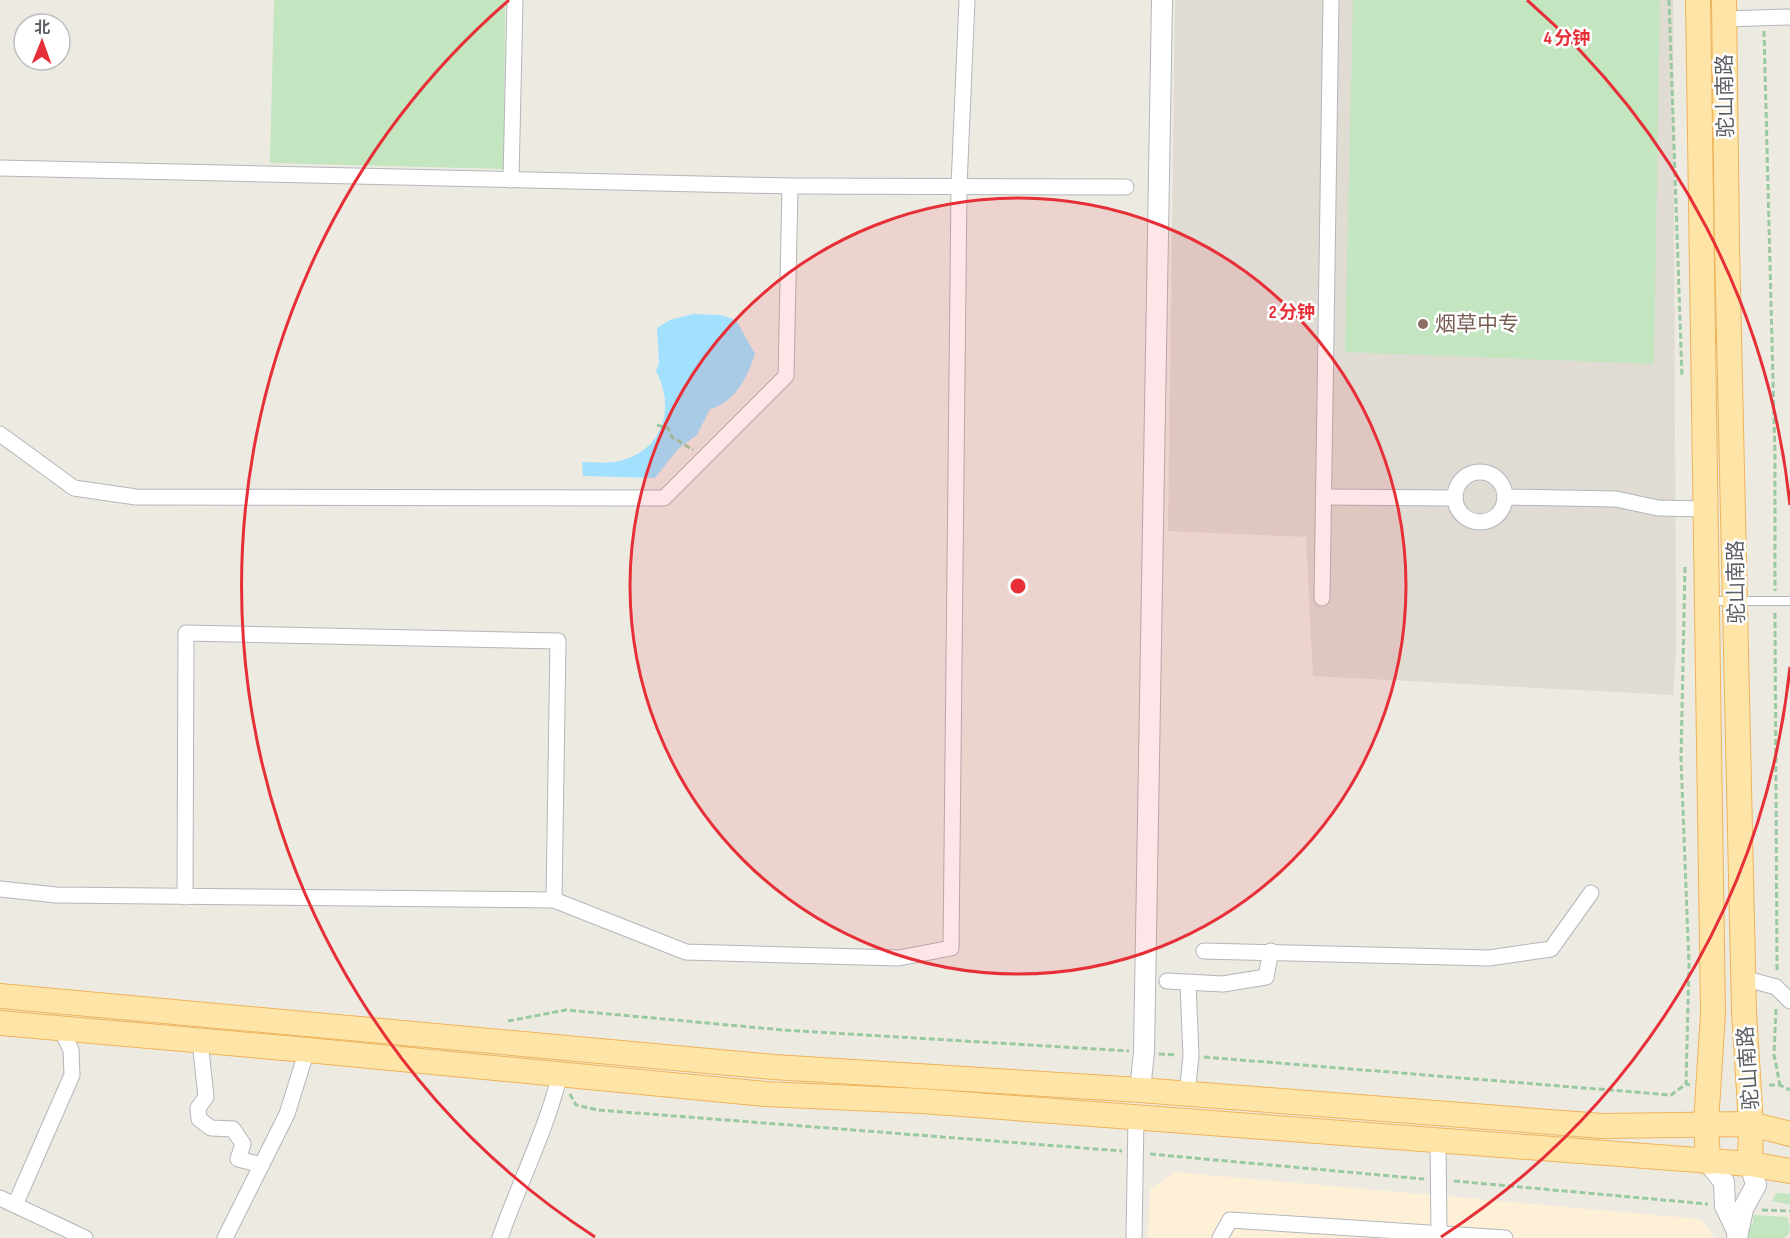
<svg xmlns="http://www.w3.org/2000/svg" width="1790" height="1238" viewBox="0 0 1790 1238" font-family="'Sofia Sans Condensed','Noto Sans SC',sans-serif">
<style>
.commercial{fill:#fdf0d7}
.education{fill:#e0dbd3}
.green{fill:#c3e5bf}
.water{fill:#a2e1fe}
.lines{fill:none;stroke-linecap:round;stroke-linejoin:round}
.service-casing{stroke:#b3b6ba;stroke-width:10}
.minor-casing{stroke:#b3b6ba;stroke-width:17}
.tertiary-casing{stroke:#b3b6ba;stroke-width:22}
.primary-casing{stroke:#efb359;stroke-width:26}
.path{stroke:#99c9a1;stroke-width:3;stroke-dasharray:6 3;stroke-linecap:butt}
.service{stroke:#fff;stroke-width:8}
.minor{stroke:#fff;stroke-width:15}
.tertiary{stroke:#fff;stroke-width:20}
.primary{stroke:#fee5a7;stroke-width:24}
.ring{fill:none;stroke:#e72f37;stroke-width:3}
.education-dot{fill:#8d6e63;stroke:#fff;stroke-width:2}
.labels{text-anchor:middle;stroke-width:5;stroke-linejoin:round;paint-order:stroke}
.street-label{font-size:21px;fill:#5b5f63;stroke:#fff}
.education-label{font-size:21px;fill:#785e54;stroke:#fff;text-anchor:start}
.centre{fill:#e72f37;stroke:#fff;stroke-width:3}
.ring-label{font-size:18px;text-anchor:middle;font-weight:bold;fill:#e72f37;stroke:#fff;stroke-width:5;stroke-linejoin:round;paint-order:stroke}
</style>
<rect width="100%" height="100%" fill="#edeae2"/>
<polygon class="commercial" points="1175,1172 1701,1219 1715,1238 1148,1238 1150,1189"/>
<polygon class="education" points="1175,0 1673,0 1676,650 1673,695 1313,676 1306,537 1168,531"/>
<g class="green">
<polygon points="274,0 505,0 504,169 270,163"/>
<polygon points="1353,0 1660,0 1654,364 1345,352"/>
<polygon points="1776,1193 1790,1194 1790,1205 1772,1201"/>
<polygon points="1753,1215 1788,1217 1790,1232 1784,1238 1744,1238 1744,1233 1753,1223"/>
</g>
<path class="water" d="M 693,314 L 720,315 L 736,320 L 755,354 C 748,376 735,403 710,409 L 697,435 L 678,449 L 655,478 L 583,476 L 582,462 C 594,462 608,464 619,461 C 663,451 676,408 656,371 L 659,364 L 657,328 L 670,320 Z"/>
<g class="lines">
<g class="service-casing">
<polyline id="service" points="1711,601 1790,601"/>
</g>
<g class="minor-casing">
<g id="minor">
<polyline points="1724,19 1790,17"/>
<polyline points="0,168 790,186 1126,187"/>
<polyline points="511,180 515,0"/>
<polyline points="0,434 74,488 136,497 664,498 786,376 790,186"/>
<circle cx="1480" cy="497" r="25"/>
<polyline points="1323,497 1455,498"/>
<polyline points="1505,497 1616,499 1658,508 1707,509"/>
<polyline points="1322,598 1331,0"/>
<polyline points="0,889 56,895 554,900 686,952 899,958 951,948 959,186 967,0"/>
<polyline points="185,897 186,633 558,641 554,900"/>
<polyline points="1204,951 1489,958 1551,949 1591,893"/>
<polyline points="1743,978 1776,987 1790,1001"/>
<polyline points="1167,981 1223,984 1266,977 1271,951"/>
<polyline points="200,1041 206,1097 198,1108 199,1119 211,1128 233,1129 243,1144 238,1159 262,1165"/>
<polyline points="1187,1094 1191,1056 1188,984"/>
<polyline points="1438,1141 1439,1234"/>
<polyline points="0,1198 85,1238"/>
<polyline points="15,1205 72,1075 71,1050 61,1029"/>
<polyline points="225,1238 287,1114 307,1050"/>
<path d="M 500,1238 C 519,1183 546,1131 560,1074"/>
<polyline points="1134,1238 1136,1117"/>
<polyline points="1220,1238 1230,1220 1505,1238"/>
</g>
</g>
<g class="tertiary-casing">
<g id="tertiary">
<polyline points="1140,1090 1144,1052 1162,0"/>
<polyline points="1708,1162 1724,1182 1725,1206 1737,1231"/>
<polyline points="1737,1238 1743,1209 1756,1185 1750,1164"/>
</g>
</g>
<g class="primary-casing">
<g id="primary">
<polyline points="1698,0 1713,1014 1706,1123 1708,1162"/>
<polyline points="1724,0 1727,245 1744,1012 1751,1124 1750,1164"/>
<polyline points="0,996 774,1067 1140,1090 1602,1126 1751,1124 1790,1134"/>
<polyline points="0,1023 307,1050 765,1094 922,1101 1750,1164 1790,1171"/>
</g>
</g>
<g class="path">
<polyline points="1669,0 1682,378"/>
<polyline points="1764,31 1775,457 1775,591"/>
<polyline points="657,425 668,428 672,437 693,450"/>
<polyline points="1685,567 1681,759 1689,965 1686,1084"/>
<polyline points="1775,613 1777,972"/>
<polyline points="1776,1009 1774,1055 1780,1085"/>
<polyline points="508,1021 566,1010 783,1030 1129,1051"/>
<polyline points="1159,1054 1177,1055"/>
<polyline points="1204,1057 1671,1095 1686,1084 1690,1085"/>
<polyline points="1769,1085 1780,1085 1790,1090"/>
<polyline points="570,1094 576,1105 598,1110 1122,1151"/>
<polyline points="1150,1154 1424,1179"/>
<polyline points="1454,1181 1708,1204"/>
<polyline points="1762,1210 1790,1211"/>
</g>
<use href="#service" class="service"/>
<use href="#minor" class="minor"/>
<use href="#tertiary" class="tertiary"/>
<use href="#primary" class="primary"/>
</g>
<circle cx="1018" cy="586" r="388" fill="#e72f37" fill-opacity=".12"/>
<g class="ring">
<circle cx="1018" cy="586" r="388"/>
<path d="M1790 667A776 776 0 0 1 1441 1237M595 1237A776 776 0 0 1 509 0M1527 0A776 776 0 0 1 1790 505"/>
</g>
<circle class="education-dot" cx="1423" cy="324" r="6"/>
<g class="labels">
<g class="street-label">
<text transform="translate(1725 96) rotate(-91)" y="7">驼山南路</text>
<text transform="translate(1736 582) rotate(-91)" y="7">驼山南路</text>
<text transform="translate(1748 1068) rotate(-94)" y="7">驼山南路</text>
</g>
<g class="education-label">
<text x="1435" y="331">烟草中专</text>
</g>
</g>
<circle cx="1018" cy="586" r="9" class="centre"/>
<g class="ring-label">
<text x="1567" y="44">4 分钟</text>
<text x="1292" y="318">2 分钟</text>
</g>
<g transform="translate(42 42) rotate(1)"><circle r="28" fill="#ffffff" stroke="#bdbfc1" stroke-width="1.5"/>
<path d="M0-4.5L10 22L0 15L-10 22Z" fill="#e72f37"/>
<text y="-9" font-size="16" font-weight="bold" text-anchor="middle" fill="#5b5f63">北</text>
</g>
</svg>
